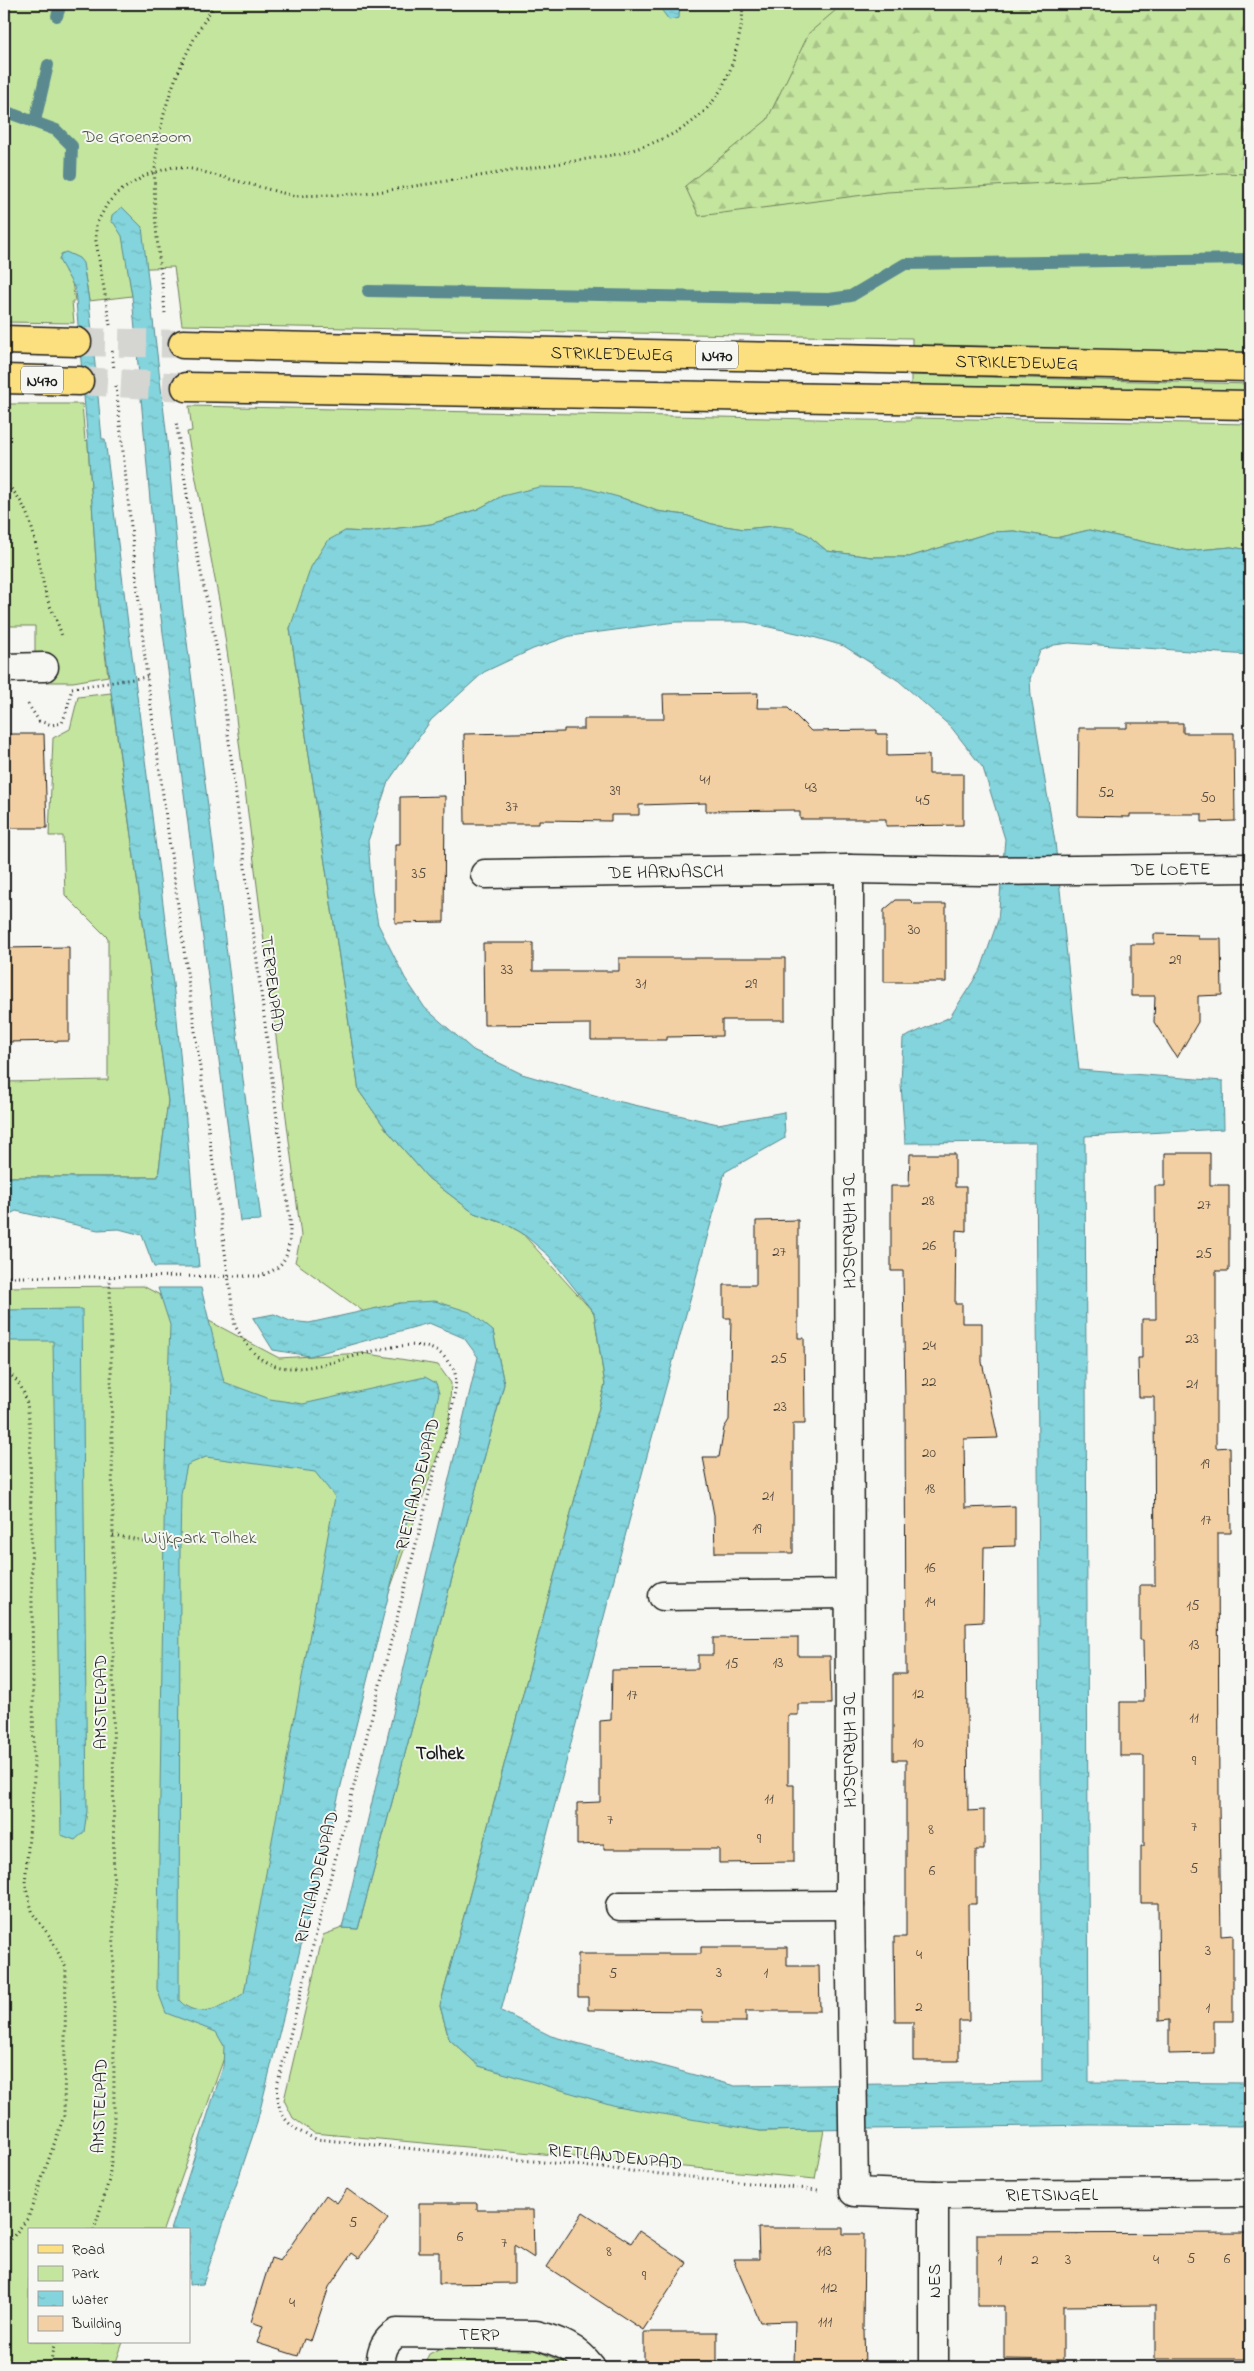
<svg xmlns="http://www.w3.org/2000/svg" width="1254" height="2371" viewBox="0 0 1254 2371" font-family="'Indie Flower',sans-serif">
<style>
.green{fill:#c4e59e;stroke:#70805d}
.forest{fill:url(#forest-firs);stroke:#70805d}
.water{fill:url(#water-ripples);stroke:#5a8a8f;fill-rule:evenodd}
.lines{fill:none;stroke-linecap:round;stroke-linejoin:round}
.stream{stroke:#5a8a8f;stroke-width:12}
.building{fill:#f2d0a3;stroke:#1c1c1c}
.primary-tunnel{stroke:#d5d5d2;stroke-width:28;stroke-dasharray:28 14;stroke-linecap:butt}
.minor-casing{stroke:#1c1c1c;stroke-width:31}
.primary-casing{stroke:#1c1c1c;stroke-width:31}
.path{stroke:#1c1c1c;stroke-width:3;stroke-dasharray:1 4;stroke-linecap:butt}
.minor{stroke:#f6f6f2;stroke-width:28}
.primary{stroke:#fce080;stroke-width:28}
.labels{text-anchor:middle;stroke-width:4;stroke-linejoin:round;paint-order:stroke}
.number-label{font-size:15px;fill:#52493e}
.shield{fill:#f6f6f2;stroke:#5d5d5c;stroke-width:1}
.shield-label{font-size:16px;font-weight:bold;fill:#1c1c1c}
.park-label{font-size:18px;fill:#4e5843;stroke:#f6f6f2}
.street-label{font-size:18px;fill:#1c1c1c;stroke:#f6f6f2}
.neighbourhood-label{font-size:19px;font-weight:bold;fill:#1c1c1c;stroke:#f6f6f2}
</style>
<defs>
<pattern id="forest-firs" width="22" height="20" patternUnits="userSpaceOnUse" patternTransform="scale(1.25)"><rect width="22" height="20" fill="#c4e59e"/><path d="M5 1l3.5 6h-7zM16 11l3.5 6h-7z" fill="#a8c488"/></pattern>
<pattern id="water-ripples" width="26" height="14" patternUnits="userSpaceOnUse" patternTransform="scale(1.25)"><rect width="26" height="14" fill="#83d4dc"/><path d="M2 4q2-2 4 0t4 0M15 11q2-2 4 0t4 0" fill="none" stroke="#71b5bc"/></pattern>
</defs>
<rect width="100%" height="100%" fill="#f6f6f2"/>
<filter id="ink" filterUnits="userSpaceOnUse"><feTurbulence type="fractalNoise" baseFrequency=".02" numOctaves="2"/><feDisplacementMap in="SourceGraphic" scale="10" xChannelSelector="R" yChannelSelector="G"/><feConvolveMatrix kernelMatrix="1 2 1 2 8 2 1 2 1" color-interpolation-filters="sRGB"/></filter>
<g filter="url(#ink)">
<g class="green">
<polygon points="4,4 1250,4 1250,357 912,350 912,338 182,325 174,267 128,269 132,296 89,301 84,270 65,271 72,282 75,301 72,301 74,323 4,322"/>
<polygon points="911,375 1250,384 1250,397 911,386"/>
<polygon points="4,404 82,404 85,440 88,441 88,444 99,605 108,676 73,682 46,682 46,654 35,653 35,626 4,626"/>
<polygon points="189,406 910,421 911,418 1250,424 1250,550 1231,547 1187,551 1089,530 1056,538 1014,531 992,532 909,557 872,557 827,551 808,535 774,526 744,529 712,524 685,515 657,511 622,498 502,496 478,509 431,524 368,532 345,531 290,628 359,1091 386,1129 428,1178 474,1213 506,1224 522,1233 594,1313 605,1385 440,2006 449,2039 479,2066 760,2131 824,2130 815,2179 314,2133 293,2118 284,2100 323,1935 342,1928 358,1929 504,1384 493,1331 400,1303 364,1312 295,1262 301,1236 231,678 221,611 187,432 192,431"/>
<polygon points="111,693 168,1101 158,1177 4,1177 4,1082 108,1080 108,938 65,895 63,836 49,836 53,738 70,729 78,697"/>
<polygon points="143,1286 279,1358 362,1353 438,1365 451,1383 449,1423 163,2230 29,2230 29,2342 123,2342 116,2362 119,2367 4,2367 4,1287"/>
<polygon points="443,2347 530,2348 575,2367 423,2367 429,2354"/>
</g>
<polygon class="forest" points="843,4 1250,4 1250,174 1223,173 887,192 699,216 685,186 767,120 809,33"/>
<g class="water">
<polygon points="657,4 680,4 679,18 669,20"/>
<polygon points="122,207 142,227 166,430 182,603 261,1220 240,1221 159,602 132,296 122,236 114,223 111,222 112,215"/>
<polygon points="66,252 79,258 83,263 89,301 102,439 105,439 176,1008 199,1267 154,1267 142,1235 119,1229 98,1230 16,1211 4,1217 4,1177 158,1177 168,1101 99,605 88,444 75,289 59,260 61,254"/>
<path d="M 539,487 L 586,488 L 622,498 L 657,511 L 685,515 L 712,524 L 744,529 L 774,526 L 792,528 L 808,535 L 827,551 L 872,557 L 909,557 L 992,532 L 1014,531 L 1056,538 L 1089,530 L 1187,551 L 1231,547 L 1250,550 L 1250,655 L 1069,643 L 1054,645 L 1040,651 L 1030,679 L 1031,696 L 1055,842 L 1079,1070 L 1223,1081 L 1224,1129 L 1085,1136 L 1089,2082 L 1250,2083 L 1250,2126 L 1090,2125 L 760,2131 L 616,2106 L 479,2066 L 449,2039 L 440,2006 L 605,1385 L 594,1313 L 549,1256 L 522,1233 L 506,1224 L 474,1213 L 428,1178 L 386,1129 L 359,1091 L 290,628 L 311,567 L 327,541 L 345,531 L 368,532 L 431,524 L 478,509 L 502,496 ZM 675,622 L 746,622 L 806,635 L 844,646 L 899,681 L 951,727 L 983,768 L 1005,839 L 998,920 L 981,969 L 950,1017 L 903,1038 L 901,1084 L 905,1143 L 1036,1142 L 1042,2082 L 735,2086 L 551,2036 L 501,2011 L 628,1525 L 725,1172 L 785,1138 L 784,1112 L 718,1124 L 608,1099 L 522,1074 L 473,1050 L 425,1008 L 405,978 L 378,924 L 372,892 L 368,841 L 388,782 L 431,720 L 484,672 L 533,649 L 570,636 Z"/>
<path d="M 158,1288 L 201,1288 L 224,1382 L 270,1399 L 303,1404 L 425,1377 L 436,1383 L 439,1393 L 256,2126 L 203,2284 L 189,2285 L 189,2230 L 171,2230 L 223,2067 L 224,2046 L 216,2032 L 166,2013 L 157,1989 L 165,1466 L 170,1325 ZM 206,1457 L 315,1472 L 335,1497 L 244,1993 C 225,2007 197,2021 179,2000 L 180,1548 L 181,1494 L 187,1465 Z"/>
<polygon points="435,1301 470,1312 493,1331 504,1384 358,1929 342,1928 478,1357 464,1338 429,1323 310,1356 273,1350 253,1318 274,1314 290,1321 309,1323 400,1303"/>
<polygon points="82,1309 87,1811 84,1832 75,1840 61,1835 53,1341 4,1341 4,1310"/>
</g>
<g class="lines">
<g class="stream">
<polyline points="57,16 61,4"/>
<polyline points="4,111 56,130 72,146 71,174"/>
<polyline points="35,121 48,65"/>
<polyline points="368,291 829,299 851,296 905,264 1250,259"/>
</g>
</g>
<g class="building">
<polygon points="758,693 757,708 788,708 811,731 877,730 877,734 887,734 887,756 929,755 929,774 963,774 963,825 886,826 886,819 800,819 800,812 795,812 795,810 706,811 706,803 639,805 639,815 611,815 611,821 539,820 539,824 465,824 464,734 564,732 564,729 584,729 584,719 664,719 663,694"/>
<polygon points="1127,723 1183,723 1183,733 1234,733 1235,821 1202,822 1202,814 1130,814 1130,817 1078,816 1079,728 1127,728"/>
<polygon points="4,734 44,734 47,828 4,828"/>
<polygon points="445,796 444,922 395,923 395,844 400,844 400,797"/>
<polygon points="896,900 910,900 914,904 946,904 946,982 884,982 884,910"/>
<polygon points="1154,934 1198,935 1198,939 1221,939 1222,995 1198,996 1198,1022 1177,1058 1154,1022 1155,996 1131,996 1131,944 1154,944"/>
<polygon points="483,943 533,943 533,971 619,971 619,958 785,958 785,1020 722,1020 722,1036 667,1037 667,1040 591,1040 591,1024 484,1025"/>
<polygon points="69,947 69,1041 4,1042 4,948"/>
<polygon points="1165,1153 1210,1153 1210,1185 1229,1185 1229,1271 1216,1271 1216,1448 1230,1447 1231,1533 1218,1533 1219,1806 1221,1936 1233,1935 1233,2021 1214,2021 1214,2053 1169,2054 1169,2020 1159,2021 1158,1903 1141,1903 1141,1846 1144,1846 1144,1756 1120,1756 1120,1702 1144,1702 1143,1640 1140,1640 1140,1585 1155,1585 1154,1397 1139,1397 1138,1358 1142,1358 1142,1319 1156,1319 1155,1186 1165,1186"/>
<polygon points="910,1154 955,1154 955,1187 966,1187 966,1231 956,1230 955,1304 962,1304 962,1323 982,1323 982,1362 998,1438 964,1439 965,1508 1015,1506 1015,1546 984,1547 983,1622 966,1623 968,1811 984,1810 984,1850 976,1850 976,1904 968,1904 969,2021 959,2021 959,2061 913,2061 913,2022 895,2022 894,1937 906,1937 906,1760 893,1760 893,1674 906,1674 905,1401 903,1271 891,1271 891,1186 909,1186"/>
<polygon points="798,1220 798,1338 804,1338 805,1424 793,1424 793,1553 715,1553 714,1515 703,1457 719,1457 724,1428 729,1420 731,1318 724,1318 724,1285 756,1285 756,1221"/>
<polygon points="798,1637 798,1656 830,1656 831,1704 798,1704 798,1715 788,1715 788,1785 794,1785 794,1862 719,1863 719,1849 604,1849 604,1844 577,1845 577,1803 600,1802 600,1721 611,1720 612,1670 698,1669 698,1655 713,1655 713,1638"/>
<polygon points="701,1947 787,1947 787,1966 819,1966 820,2011 746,2011 746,2022 703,2022 702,2011 588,2010 588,1997 578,1997 578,1954 701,1954"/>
<polygon points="347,2189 388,2219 359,2258 352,2253 329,2287 311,2341 304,2339 298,2356 257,2343 263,2326 251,2322 271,2258 280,2261 326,2195 337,2203"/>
<polygon points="419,2203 477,2203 477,2210 533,2210 534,2258 514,2245 514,2283 439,2284 439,2252 419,2252"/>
<polygon points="583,2212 631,2243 639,2231 687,2263 643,2330 547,2267"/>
<polygon points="758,2228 843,2228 843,2234 864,2234 863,2330 864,2330 865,2367 794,2367 795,2321 760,2322 733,2259 759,2259"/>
<polygon points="1247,2233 1246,2359 1155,2359 1155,2305 1063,2306 1063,2360 1004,2359 1004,2306 977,2306 977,2234"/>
<rect x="644" y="2332" width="73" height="35"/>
</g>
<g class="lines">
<g class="primary-tunnel">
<polyline points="77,342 183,344"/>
<polyline points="79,381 186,387"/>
</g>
<g class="minor-casing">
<g id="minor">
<polyline points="4,668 44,667"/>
<path id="s1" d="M 849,869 L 850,1905 L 854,2192 L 934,2195 L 1250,2193"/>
<path id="s2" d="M 485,874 L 849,869 L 983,871 L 1250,868"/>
<polyline points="663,1596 849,1594"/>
<polyline points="620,1906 850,1905"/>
<polyline points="934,2195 934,2367"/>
<path id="s3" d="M 381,2367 C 380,2352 384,2341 397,2333 L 536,2335 C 558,2341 577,2348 591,2367"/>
</g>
</g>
<g class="primary-casing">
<g id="primary">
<polyline points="4,340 77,342"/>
<path id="s4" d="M 183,344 L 1250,367"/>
<polyline points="4,379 79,381"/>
<polyline points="186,387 1250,405"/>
</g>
</g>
<g class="path">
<path d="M 165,313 C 161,266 152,218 155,171 C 159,108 181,56 215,4"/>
<path d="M 110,325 L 96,241 L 96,225 L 107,204 L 117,193 L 146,175 L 173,167 L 192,169 L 294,196 L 364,194 L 619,154 C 682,136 722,114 737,46 C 740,32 744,18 742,4"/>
<polyline points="112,351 114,370"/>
<path d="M 116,386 L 147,677 L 235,1326 C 244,1341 252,1355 268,1363 C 317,1387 411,1316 447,1360 C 449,1364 454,1368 455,1373 C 459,1393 443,1440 437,1462 L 278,2082 C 275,2114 286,2127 316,2139 L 818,2190"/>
<path d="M 4,482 C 39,511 35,561 48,601 C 53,614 59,624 62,637"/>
<polyline points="72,688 147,677"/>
<polyline points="28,704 39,721 52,725 62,723 67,710 71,692"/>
<path d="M 4,1277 L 261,1276 C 267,1273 275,1270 279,1266 C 291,1255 290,1234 290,1220 L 218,655 L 193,534 L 176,421"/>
<path d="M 4,1370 C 28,1386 27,1403 30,1429 L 34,1777 L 25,1884 L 33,1914 L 51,1938 L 66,1968 L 64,2116 L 28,2218 L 4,2248"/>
<polyline points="113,1535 180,1548"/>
<polyline points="94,2230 109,2180 114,2135 113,1535 110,1277"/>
<polyline points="49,2367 56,2342"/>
</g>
<use href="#minor" class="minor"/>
<use href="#primary" class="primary"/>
</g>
</g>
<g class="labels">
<g class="number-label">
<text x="705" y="784">41</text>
<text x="811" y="792">43</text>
<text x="615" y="795">39</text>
<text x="1106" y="797">52</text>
<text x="1208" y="802">50</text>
<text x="923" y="805">45</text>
<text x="512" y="811">37</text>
<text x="419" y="878">35</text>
<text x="914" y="934">30</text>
<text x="1175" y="964">29</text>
<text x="507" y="974">33</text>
<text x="641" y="988">31</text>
<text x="751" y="988">29</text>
<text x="928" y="1205">28</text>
<text x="1204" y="1209">27</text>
<text x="929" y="1250">26</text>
<text x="779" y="1256">27</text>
<text x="1204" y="1258">25</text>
<text x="1192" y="1343">23</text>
<text x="929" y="1350">24</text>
<text x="779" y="1363">25</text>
<text x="929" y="1386">22</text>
<text x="1192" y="1388">21</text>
<text x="780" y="1411">23</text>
<text x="929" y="1457">20</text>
<text x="1205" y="1468">19</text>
<text x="930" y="1493">18</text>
<text x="768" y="1500">21</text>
<text x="1206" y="1524">17</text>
<text x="757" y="1533">19</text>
<text x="930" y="1572">16</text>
<text x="930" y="1606">14</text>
<text x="1193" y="1610">15</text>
<text x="1194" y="1649">13</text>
<text x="778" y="1667">13</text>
<text x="732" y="1668">15</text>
<text x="918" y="1698">12</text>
<text x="632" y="1699">17</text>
<text x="1194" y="1722">11</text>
<text x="918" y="1747">10</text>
<text x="1194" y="1765">9</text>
<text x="769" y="1803">11</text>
<text x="610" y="1824">7</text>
<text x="1194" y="1831">7</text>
<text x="931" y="1834">8</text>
<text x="759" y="1843">9</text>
<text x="1194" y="1873">5</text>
<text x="932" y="1875">6</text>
<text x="1208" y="1955">3</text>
<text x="919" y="1959">4</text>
<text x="719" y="1977">3</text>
<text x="766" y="1977">1</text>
<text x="613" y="1978">5</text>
<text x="919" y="2011">2</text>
<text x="1208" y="2012">1</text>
<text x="353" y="2227">5</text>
<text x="460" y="2241">6</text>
<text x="504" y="2247">7</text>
<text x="824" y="2255">113</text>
<text x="609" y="2256">8</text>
<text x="1191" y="2263">5</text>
<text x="1227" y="2263">6</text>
<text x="1000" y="2264">1</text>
<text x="1035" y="2264">2</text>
<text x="1068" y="2264">3</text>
<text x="1156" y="2264">4</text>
<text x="644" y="2280">9</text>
<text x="829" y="2292">112</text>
<text x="292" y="2307">4</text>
<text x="825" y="2326">111</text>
</g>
<g class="shield">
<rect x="696" y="341.5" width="42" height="27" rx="4"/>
<rect x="21" y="366.5" width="42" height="27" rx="4"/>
</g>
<g class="shield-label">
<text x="717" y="361">N470</text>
<text x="42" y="386">N470</text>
</g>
<g class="park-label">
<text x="137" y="142">De Groenzoom</text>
<text x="200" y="1543">Wijkpark Tolhek</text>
</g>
<g class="street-label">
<text dy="6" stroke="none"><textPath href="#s4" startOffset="429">STRIKLEDEWEG</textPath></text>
<text dy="6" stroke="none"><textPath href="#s4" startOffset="834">STRIKLEDEWEG</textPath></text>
<text dy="6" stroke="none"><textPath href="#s2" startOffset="686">DE LOETE</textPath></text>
<text dy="6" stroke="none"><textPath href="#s2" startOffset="181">DE HARNASCH</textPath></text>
<text transform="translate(273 984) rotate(83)" y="6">TERPENPAD</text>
<text dy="6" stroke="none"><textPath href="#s1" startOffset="362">DE HARNASCH</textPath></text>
<text transform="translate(417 1484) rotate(-76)" y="6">RIETLANDENPAD</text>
<text transform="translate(100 1702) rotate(-90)" y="6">AMSTELPAD</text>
<text dy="6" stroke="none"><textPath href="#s1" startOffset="881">DE HARNASCH</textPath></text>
<text transform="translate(316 1877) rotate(-76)" y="6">RIETLANDENPAD</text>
<text transform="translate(99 2106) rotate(-88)" y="6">AMSTELPAD</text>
<text transform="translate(615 2156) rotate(6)" y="6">RIETLANDENPAD</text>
<text dy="6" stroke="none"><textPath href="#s1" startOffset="1521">RIETSINGEL</textPath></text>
<text transform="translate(934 2281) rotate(-90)" y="6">NES</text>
<text dy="6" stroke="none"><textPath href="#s3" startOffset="122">TERP</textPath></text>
</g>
<g class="neighbourhood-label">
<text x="440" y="1759">Tolhek</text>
</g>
</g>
<rect width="1254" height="2371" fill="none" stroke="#f6f6f2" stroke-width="20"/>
<rect x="10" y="10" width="1234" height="2351" fill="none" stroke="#1c1c1c" stroke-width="2" filter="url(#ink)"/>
<rect x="28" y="2228" width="162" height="115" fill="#f6f6f2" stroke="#9f9f9c"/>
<rect x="38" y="2245" width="25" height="8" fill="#fce080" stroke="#9f9f9c"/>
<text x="72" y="2254" font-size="15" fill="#1c1c1c">Road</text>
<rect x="38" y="2266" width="25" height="15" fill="#c4e59e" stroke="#9f9f9c"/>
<text x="72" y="2278" font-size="15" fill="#1c1c1c">Park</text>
<rect x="38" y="2291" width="25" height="15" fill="url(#water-ripples)" stroke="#9f9f9c"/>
<text x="72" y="2304" font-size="15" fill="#1c1c1c">Water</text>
<rect x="38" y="2316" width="25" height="15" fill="#f2d0a3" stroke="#9f9f9c"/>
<text x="72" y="2328" font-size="15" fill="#1c1c1c">Building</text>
</svg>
